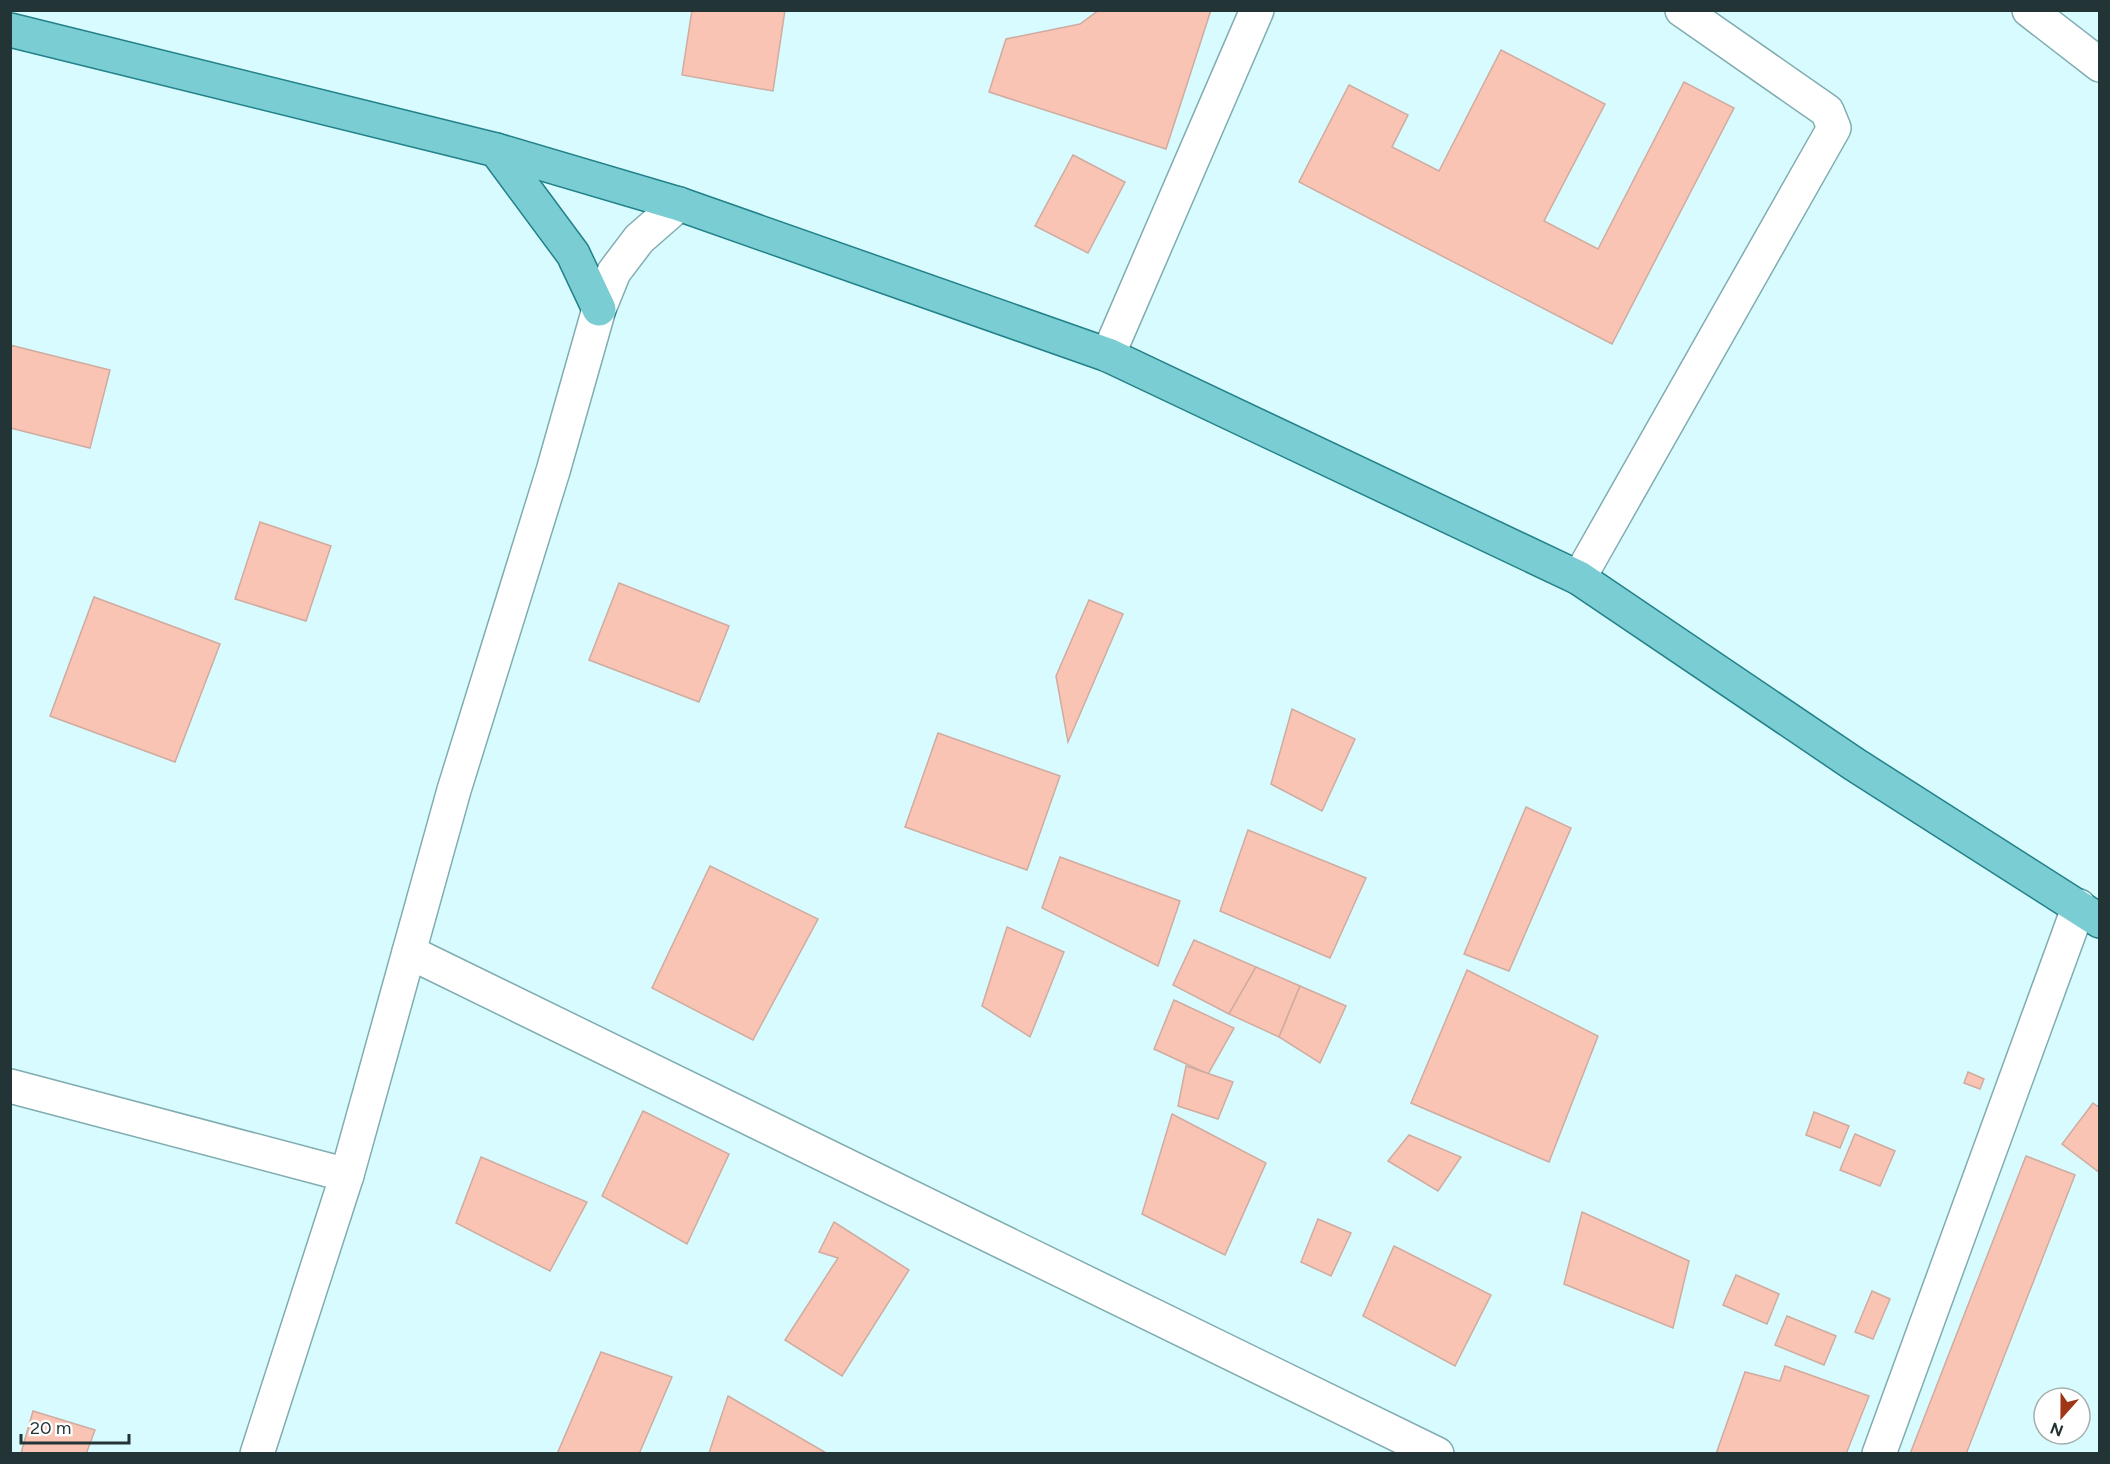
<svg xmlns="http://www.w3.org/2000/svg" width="2110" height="1464" viewBox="0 0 2110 1464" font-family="Figtree,sans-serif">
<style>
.building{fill:#fac4b4;stroke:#d0aba0;stroke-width:1.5}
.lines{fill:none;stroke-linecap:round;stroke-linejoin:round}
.minor-casing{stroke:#81acb0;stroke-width:36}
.major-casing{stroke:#228189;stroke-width:36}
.minor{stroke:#fff;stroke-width:33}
.major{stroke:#7acdd3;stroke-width:33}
</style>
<rect width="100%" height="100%" fill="#d7fbfe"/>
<g class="building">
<polygon points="692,10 785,10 773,91 682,75"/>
<polygon points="1099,10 1211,10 1166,149 989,92 1006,39 1080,24"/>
<polygon points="1501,50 1605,104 1544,221 1598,249 1684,82 1734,108 1612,344 1299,182 1349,85 1408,115 1392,147 1439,171"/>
<polygon points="1073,155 1125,182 1088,253 1035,226"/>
<polygon points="10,345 110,370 90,448 10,428"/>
<polygon points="260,522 331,546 306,621 235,599"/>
<polygon points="619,583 729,626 699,702 589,660"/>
<polygon points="94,597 220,644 175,762 50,716"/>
<polygon points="1089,600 1123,614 1068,742 1056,676"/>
<polygon points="1292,709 1355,739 1322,811 1271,784"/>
<polygon points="938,733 1060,776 1027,870 905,827"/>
<polygon points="1526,807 1571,828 1509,971 1464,954"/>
<polygon points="1248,830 1366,878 1330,958 1220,911"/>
<polygon points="1060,857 1180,901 1158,966 1042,908"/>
<polygon points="710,866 818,919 753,1040 652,988"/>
<polygon points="1007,927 1064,952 1030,1037 982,1006"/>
<polygon points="1194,940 1256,967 1229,1014 1173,985"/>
<polygon points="1256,967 1300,986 1279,1037 1229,1014"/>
<polygon points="1467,970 1598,1036 1549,1162 1411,1103"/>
<polygon points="1300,986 1346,1006 1320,1063 1279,1037"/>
<polygon points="1174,1000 1234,1028 1208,1074 1154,1049"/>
<polygon points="1186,1066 1233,1082 1218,1119 1178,1106"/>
<polygon points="1968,1072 1984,1079 1980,1089 1964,1083"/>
<polygon points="2093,1103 2100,1108 2100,1173 2062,1144"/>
<polygon points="643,1111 729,1154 687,1244 602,1196"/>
<polygon points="1814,1112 1849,1126 1840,1148 1806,1135"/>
<polygon points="1172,1114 1266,1163 1225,1255 1142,1214"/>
<polygon points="1855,1134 1895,1151 1880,1186 1840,1170"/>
<polygon points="1409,1135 1461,1157 1438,1191 1388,1161"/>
<polygon points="2026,1156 2075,1175 1966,1454 1910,1454"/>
<polygon points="481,1157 587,1202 550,1271 456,1223"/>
<polygon points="1582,1212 1689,1261 1673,1328 1564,1284"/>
<polygon points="1318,1219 1351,1233 1331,1276 1301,1262"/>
<polygon points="834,1222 909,1270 842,1376 785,1340 838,1258 819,1252"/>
<polygon points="1394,1246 1491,1295 1455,1366 1363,1316"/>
<polygon points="1736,1275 1779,1294 1767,1324 1723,1305"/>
<polygon points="1872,1291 1890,1299 1873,1339 1855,1332"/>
<polygon points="1787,1316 1836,1336 1824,1365 1775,1345"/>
<polygon points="601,1352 672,1377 639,1454 557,1454"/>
<polygon points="1785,1366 1869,1396 1846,1454 1716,1454 1745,1372 1780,1381"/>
<polygon points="728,1396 828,1454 709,1453"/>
<polygon points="33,1411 95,1430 86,1454 10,1454 21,1453"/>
</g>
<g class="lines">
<g class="minor-casing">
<g id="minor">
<polyline points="2029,10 2100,65"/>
<polyline points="1108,355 1257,10"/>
<polyline points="1579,578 1834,128 1827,111 1682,10"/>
<polyline points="409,952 1437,1454"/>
<polyline points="10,1086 347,1175"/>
<polyline points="257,1454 347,1175 454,790 553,471 599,309 614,272 639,239 679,204"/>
<polyline points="1879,1454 2079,906"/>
</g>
</g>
<g class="major-casing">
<g id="major">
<polyline points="10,30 496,150 679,204 1108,355 1579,578 1854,764 2100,921"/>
<polyline points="496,150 573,254 599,309"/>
</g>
</g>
<use href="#minor" class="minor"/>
<use href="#major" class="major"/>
</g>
<rect width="2110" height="1464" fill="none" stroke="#223435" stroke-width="24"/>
<g transform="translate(2062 1416) rotate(201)"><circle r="28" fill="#ffffff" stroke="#a7aeae" stroke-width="1.5"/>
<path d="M0-4.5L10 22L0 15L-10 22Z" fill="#9e3718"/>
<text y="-9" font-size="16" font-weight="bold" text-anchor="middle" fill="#223435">N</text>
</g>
<path d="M21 1434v9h108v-9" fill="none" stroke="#223435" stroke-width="3"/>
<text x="30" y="1434" font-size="18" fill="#223435" stroke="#ffffff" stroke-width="4.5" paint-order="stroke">20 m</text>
</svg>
